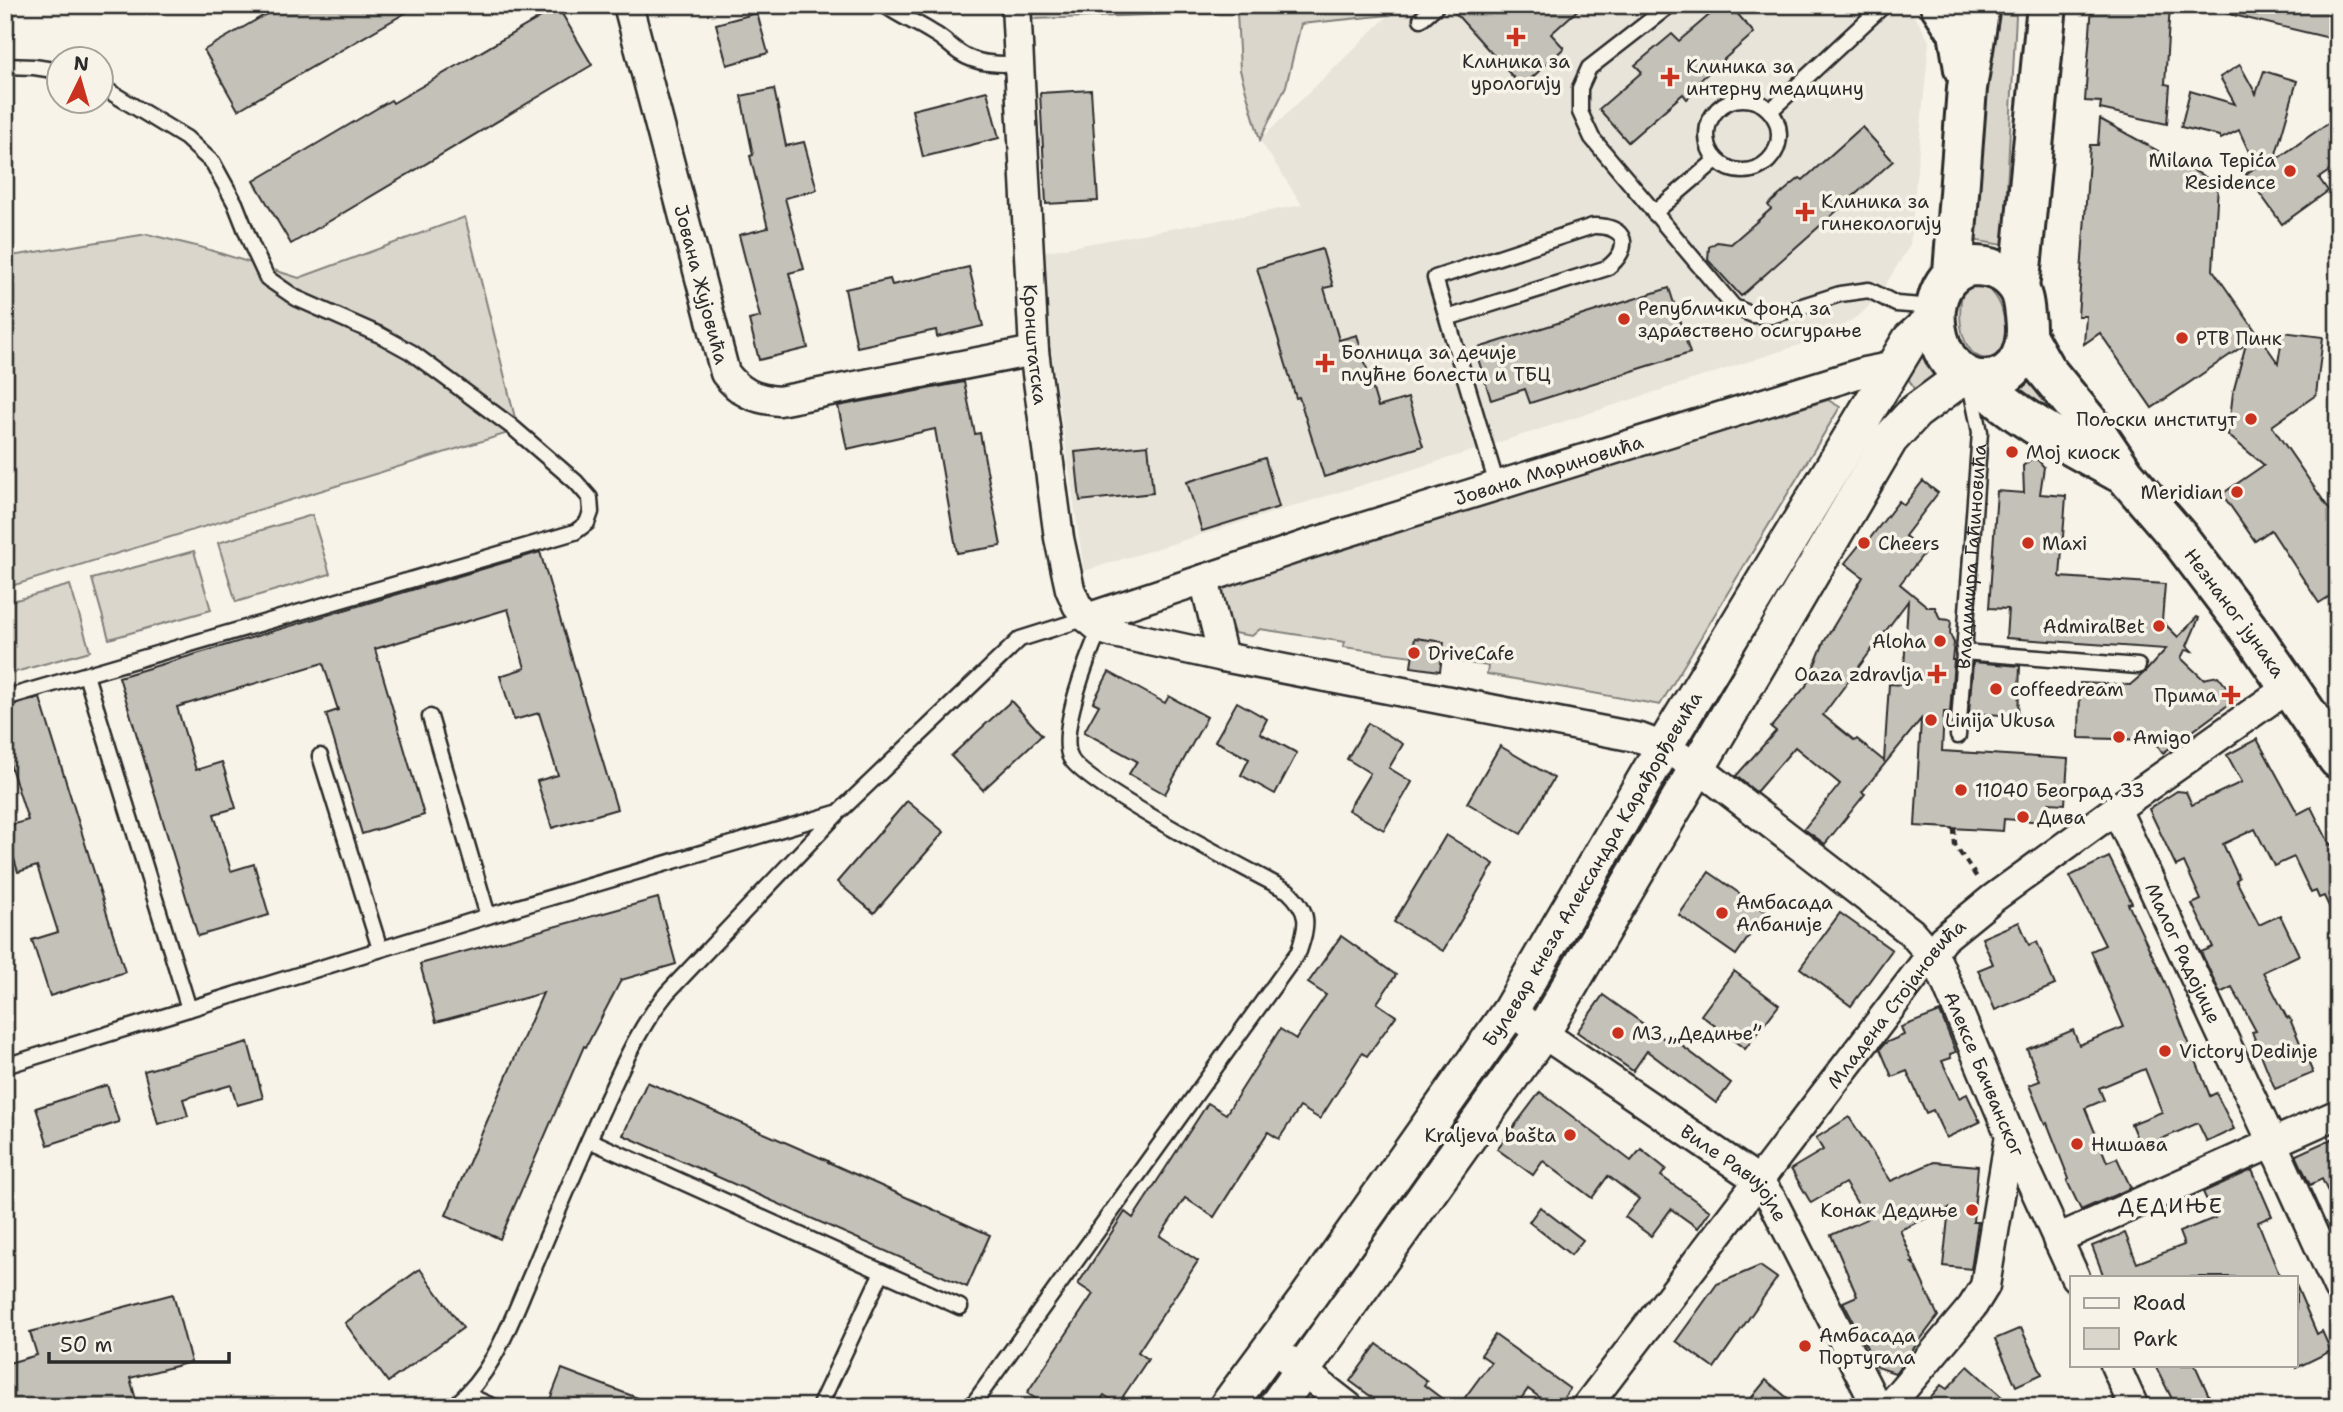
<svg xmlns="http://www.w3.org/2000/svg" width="2343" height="1412" viewBox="0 0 2343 1412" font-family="'Shantell Sans',sans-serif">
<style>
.built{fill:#e8e4da}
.green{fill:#dad6cc;stroke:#82807c;stroke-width:2}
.building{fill:#c4c1b9;stroke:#2b2b2b;stroke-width:2;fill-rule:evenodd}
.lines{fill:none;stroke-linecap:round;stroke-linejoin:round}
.service-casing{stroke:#2b2b2b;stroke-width:19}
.minor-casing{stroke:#2b2b2b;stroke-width:33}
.tertiary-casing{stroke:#2b2b2b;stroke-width:40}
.secondary-casing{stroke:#2b2b2b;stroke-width:44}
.path{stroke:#2b2b2b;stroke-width:4.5;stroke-dasharray:7 5;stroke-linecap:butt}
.service{stroke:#f7f3e8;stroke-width:14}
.minor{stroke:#f7f3e8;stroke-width:28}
.tertiary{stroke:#f7f3e8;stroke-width:35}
.secondary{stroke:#f7f3e8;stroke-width:38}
.poi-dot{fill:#c8321e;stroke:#f7f3e8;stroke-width:2.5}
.labels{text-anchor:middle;stroke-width:7;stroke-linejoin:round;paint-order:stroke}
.poi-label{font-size:19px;fill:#2b2b2b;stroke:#f7f3e8;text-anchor:start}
.street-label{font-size:19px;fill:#2b2b2b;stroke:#f7f3e8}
.neighbourhood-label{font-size:21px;letter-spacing:2px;fill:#2b2b2b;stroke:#f7f3e8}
</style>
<rect width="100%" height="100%" fill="#f7f3e8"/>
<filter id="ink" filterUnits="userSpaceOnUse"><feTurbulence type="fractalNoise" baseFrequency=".0143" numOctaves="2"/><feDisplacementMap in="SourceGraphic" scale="14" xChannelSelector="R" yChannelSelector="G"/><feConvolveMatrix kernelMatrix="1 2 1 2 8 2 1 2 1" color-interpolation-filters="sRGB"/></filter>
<g filter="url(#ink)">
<polygon class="built" points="1399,5 1904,5 1918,21 1929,41 1910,245 1879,295 1861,314 1827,336 1485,447 1084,571 1037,253 1302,205 1260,140"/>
<g class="green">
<polygon points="1030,5 1375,5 1389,15 1301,24 1286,86 1260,140 1240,70 1237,12 1033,19"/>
<polygon points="1991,13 2016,15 2004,245 1971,240"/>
<polygon points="465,217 518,430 5,588 5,257 147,234 200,247 299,278"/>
<path d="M 1977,283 C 1991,289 1998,296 2002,310 C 2021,376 1948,378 1962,293 L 1965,289 Z"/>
<polygon points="1922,343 1940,379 1916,393 1904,370"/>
<polygon points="2031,366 2097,447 2014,389"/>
<polygon points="1828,400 1840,407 1660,705 1487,674 1488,666 1441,659 1443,642 1415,638 1412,656 1343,647 1345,642 1260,629 1252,636 1234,633 1217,584"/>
<polygon points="312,515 330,574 236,602 218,543"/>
<polygon points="194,551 211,610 109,639 92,579"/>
<polygon points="70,585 90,651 5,675 5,603"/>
</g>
<g class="building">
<polygon points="282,5 419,5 238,110 204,50"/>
<polygon points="1448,5 1583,5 1551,34 1564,48 1522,87"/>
<polygon points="1721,5 1730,5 1754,33 1698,82 1702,86 1687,99 1683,94 1628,142 1599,109 1642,72 1635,65 1672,34 1679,41"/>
<polygon points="2092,5 2170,5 2165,84 2170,85 2167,124 2100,109 2101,102 2085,101"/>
<polygon points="2226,5 2338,5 2338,40 2225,13"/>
<polygon points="558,7 592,65 291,244 254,181 391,100 393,103"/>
<polygon points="757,13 768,53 727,65 716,24"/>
<polygon points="2240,65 2256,94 2264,71 2297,81 2274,161 2338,116 2338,165 2319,178 2328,191 2282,224 2246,174 2256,167 2239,130 2221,139 2219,136 2181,127 2190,91 2235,104 2220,77"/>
<polygon points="774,89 786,146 804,142 817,190 785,198 804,269 789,273 808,348 759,360 749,320 760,317 739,235 768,228 750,156 753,155 741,96"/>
<polygon points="1091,90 1098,201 1046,204 1040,93"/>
<polygon points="987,91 999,138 923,157 912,110"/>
<polygon points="2100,119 2218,184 2213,270 2278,363 2283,332 2323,337 2316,395 2272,426 2338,522 2338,591 2319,603 2271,530 2255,541 2222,494 2264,465 2228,435 2233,393 2246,344 2152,408 2100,333 2084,344 2086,316 2078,316 2090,145 2098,145"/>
<polygon points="1862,127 1893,161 1741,296 1708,260 1709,247 1717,242 1731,244 1771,209 1768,205 1790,186 1800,178 1803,180"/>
<polygon points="1322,249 1333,286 1324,288 1339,340 1357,335 1378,407 1408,398 1423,446 1324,477 1299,397 1296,398 1257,268"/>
<polygon points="969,267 983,326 937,337 936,330 857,347 845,289 890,279 892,285"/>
<polygon points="1669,288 1690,353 1530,403 1525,389 1491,400 1475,349"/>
<polygon points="964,382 975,434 980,433 1001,546 957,553 935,429 847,449 838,406"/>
<polygon points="1148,445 1153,493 1080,501 1075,452"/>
<polygon points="1265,458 1279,507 1202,531 1187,482"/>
<polygon points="2031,459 2038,460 2044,467 2040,494 2066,496 2060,577 2165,584 2162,621 2178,637 2197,617 2199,618 2187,646 2192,651 2185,650 2181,658 2203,679 2218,676 2236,699 2163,753 2154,740 2079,738 2080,683 2130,685 2145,672 2166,649 2006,638 2008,609 1989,608 1997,491 2024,493 2023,466"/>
<path d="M 1923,481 L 1938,493 L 1905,536 L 1925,552 L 1900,584 L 1928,607 L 1935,607 L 1940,619 L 1951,620 L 1950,634 L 1954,643 L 1952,660 L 1954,660 L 1950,712 L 1944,712 L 1942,751 L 2068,759 L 2065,804 L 2049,803 L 2047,822 L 2004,819 L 2003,831 L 1915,826 L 1921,719 L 1862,792 L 1865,794 L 1825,844 L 1804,829 L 1840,784 L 1795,747 L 1756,792 L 1736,776 L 1776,731 L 1771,727 L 1806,686 L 1824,642 L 1863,577 L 1845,563 L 1861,543 L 1864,546 L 1899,501 L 1904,505 ZM 1908,601 L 1903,685 L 1889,684 L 1884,761 L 1857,739 L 1855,741 L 1823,715 Z"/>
<polygon points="540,552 617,809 552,828 537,781 558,775 539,713 514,720 500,676 525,668 508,609 375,649 424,815 362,834 326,714 338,710 323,663 177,707 196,770 222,762 236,808 214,814 231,871 254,864 269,915 198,936 119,677"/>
<polygon points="1415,638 1444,642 1440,671 1411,667"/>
<polygon points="1973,662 2020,666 2018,716 1969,713"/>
<polygon points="1109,672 1165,703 1169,696 1207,717 1165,794 1129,774 1137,761 1084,732 1099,705 1093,702"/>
<polygon points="40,698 125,972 50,996 32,940 58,932 37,866 18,872 5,829 5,827 28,820 5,749 5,707"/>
<polygon points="1011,701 1042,735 983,790 951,756"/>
<polygon points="1237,702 1267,719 1260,733 1297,753 1275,794 1241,775 1249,759 1215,741"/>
<polygon points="1368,723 1403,744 1389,768 1412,782 1384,830 1348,810 1370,773 1347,759"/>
<polygon points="2257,739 2298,814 2311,807 2330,845 2338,842 2338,925 2324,896 2319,898 2316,891 2311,893 2294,857 2274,866 2255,829 2223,844 2239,878 2236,880 2259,925 2280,915 2299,955 2263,972 2287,1018 2289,1017 2313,1073 2275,1089 2252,1032 2256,1031 2232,987 2220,993 2201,952 2213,947 2192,904 2201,900 2184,862 2176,866 2149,809 2177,791 2186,792 2192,805 2242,782 2227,755"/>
<polygon points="1500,746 1554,778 1521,834 1467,803"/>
<polygon points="907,801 944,832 874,913 837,882"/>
<polygon points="1446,835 1494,864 1443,951 1394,922"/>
<polygon points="2109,857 2132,903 2128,904 2164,980 2210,1096 2216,1093 2234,1129 2207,1142 2198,1123 2141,1148 2131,1124 2162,1112 2145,1069 2099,1088 2104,1100 2085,1108 2107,1162 2117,1158 2131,1188 2081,1210 2067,1181 2069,1179 2047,1123 2045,1124 2029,1085 2040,1081 2027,1049 2073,1030 2079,1045 2124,1027 2091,951 2105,945 2070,876"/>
<polygon points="1709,872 1766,912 1736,955 1679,915"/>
<polygon points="658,898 676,964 621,980 586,1047 584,1046 500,1239 446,1215 543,993 436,1022 420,964"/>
<polygon points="1840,913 1892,950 1851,1006 1800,968"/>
<polygon points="2019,922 2029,945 2037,942 2055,985 1995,1010 1978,970 1993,964 1982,938"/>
<polygon points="1341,936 1396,975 1377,1003 1396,1016 1367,1056 1362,1053 1320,1119 1300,1107 1279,1139 1268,1132 1214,1217 1185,1198 1160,1236 1198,1261 1138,1352 1148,1359 1118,1404 1104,1395 1096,1407 1048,1407 1027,1393 1093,1294 1078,1284 1125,1212 1133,1218 1208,1103 1226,1114 1280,1029 1296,1039 1326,995 1308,983"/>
<polygon points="1734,971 1779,1005 1745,1049 1701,1015"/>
<polygon points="1603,995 1670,1043 1673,1039 1731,1083 1716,1103 1647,1051 1633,1071 1577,1032"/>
<polygon points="1940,1012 1956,1052 1950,1054 1951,1058 1942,1061 1959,1098 1967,1094 1980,1122 1946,1138 1933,1110 1926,1113 1907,1071 1892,1077 1880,1049 1885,1043 1904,1035 1901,1027"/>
<polygon points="248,1042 263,1098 237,1105 231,1085 183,1099 188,1116 158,1124 144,1071"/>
<polygon points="647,1082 828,1161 828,1162 990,1235 967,1287 623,1135"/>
<polygon points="107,1085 119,1122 48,1145 36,1108"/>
<polygon points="1540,1092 1631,1161 1641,1149 1666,1169 1661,1176 1710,1211 1698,1228 1671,1209 1651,1236 1625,1217 1639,1199 1608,1176 1592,1198 1543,1161 1533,1175 1497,1149"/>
<polygon points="1849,1117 1891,1181 1934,1162 1978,1166 1973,1222 1978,1222 1971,1269 1943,1266 1949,1208 1900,1230 1914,1263 1912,1263 1915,1266 1938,1316 1895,1373 1877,1367 1843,1302 1857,1296 1831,1235 1867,1219 1845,1183 1811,1203 1791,1169 1823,1150 1816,1138"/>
<polygon points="2338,1136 2338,1213 2322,1179 2310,1185 2296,1155"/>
<polygon points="2252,1170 2272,1216 2258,1222 2280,1277 2104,1277 2092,1246 2125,1233 2137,1263 2184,1245 2179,1232 2215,1218 2203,1192"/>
<polygon points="1540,1207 1583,1240 1571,1255 1529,1222"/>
<polygon points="1760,1266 1777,1278 1714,1368 1676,1341 1717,1284"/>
<polygon points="420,1269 463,1328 388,1382 345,1323"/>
<polygon points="2296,1285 2317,1334 2322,1331 2331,1351 2296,1368"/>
<polygon points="173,1294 191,1362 130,1378 138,1407 5,1407 5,1364 37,1355 30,1332"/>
<polygon points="2021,1328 2042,1374 2016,1386 1995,1339"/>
<polygon points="1495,1335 1570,1389 1557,1407 1553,1407 1528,1389 1515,1407 1458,1407 1491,1362 1481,1355"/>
<polygon points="1377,1344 1427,1381 1424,1385 1453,1407 1385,1407 1350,1381"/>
<polygon points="2155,1365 2195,1365 2214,1407 2176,1407"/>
<polygon points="1968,1366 2002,1397 1993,1407 1922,1407 1941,1385 1947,1389"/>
<polygon points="562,1369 656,1405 656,1407 547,1407"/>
<polygon points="1766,1380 1798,1407 1744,1407"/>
</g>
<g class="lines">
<g class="service-casing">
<g id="service">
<path d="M 885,5 C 900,17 917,22 933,33 C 943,38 951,47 960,53 C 978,65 999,64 1019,64"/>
<polyline points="1670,5 1589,68 1580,88 1580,112 1592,138 1734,307 1753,315 1771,316 1840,294 1869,290 1896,304 1935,307"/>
<polyline points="1421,19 1437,5"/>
<polyline points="5,66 34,67 60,71"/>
<circle cx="1743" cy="135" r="36"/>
<polyline points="1770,111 1884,5"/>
<polyline points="1654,213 1716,160"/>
<path d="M 1447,318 L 1607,268 C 1633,248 1627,225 1593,226 L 1435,278 L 1497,485"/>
<polyline points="1963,652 2138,666"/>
<polyline points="86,675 189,1009"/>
<polyline points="5,698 575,532 587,523 591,512 590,498 576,482 511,426 411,352 380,335 296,298 267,278 252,246 235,203 213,163 186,138 102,87"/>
<polyline points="430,717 488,916"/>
<path id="s1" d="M 1958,736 L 1980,432 L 1970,384"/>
<polyline points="320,756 380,949"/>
<polyline points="5,1066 488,916 836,813"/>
<polyline points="589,1140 960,1307"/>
<polyline points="467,1395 494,1407"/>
<path d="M 453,1407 C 494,1373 510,1323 531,1275 C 555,1218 579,1161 605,1104 C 623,1065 639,1027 667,993 L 838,813 L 1020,639 L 1087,618"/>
<polyline points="819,1407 882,1272"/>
<path d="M 971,1407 L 1299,951 C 1308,924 1310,912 1288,891 C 1252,872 1081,784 1070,757 C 1059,730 1088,656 1100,629"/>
</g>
</g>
<g class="minor-casing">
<g id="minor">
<path id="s2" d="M 628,5 L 725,373 C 740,393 755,399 779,401 L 1034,351"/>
<path id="s3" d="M 1016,5 L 1034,351 L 1059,538 L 1070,589 L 1077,605 L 1087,618 L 1100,629 L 1114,633 L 1223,657 L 1640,738 L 1664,747 L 1697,767 L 1911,932 L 1938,963 L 2010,1135 L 2075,1277"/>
<polyline points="1204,579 1223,657"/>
<path id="s4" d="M 1087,618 L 1309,544 L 1864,372 L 1895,366"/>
<path id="s5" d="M 2116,809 L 2272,1142 L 2338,1288"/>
<path id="s6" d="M 1510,1011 L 1758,1180 L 1772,1200 L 1877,1407"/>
<polyline points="2057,1239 2338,1114"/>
<polyline points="1272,1347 1349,1407"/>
<polyline points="2115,1365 2134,1407"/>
<path id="s7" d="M 1586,1407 L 1943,939 L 1992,899 L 2116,809 L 2289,687"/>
<polyline points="1888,1407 1972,1307 1985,1286 2010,1135"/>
</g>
</g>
<g class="tertiary-casing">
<g id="tertiary">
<path id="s8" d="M 1227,1407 L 1304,1303 L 1510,1011 L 1664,747 L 1910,340 L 1936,317"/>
<polyline points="1276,1407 1542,1033 1890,439 1915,412 1964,376"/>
</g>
</g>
<g class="secondary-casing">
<g id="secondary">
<polyline points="1940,5 1958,32 1964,69"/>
<path d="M 1973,266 C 1990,266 2006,271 2016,285 C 2023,293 2024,305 2025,315 C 2029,344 2021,377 1987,380 C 1931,385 1913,274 1973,266 Z"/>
<polyline points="1953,273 1967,88 1980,5"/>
<polyline points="2019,289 2047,5"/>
<path id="s9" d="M 2027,337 L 2045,369 L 2094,429 L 2125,475 L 2180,539 L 2258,642 L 2338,759"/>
<path d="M 1978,380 C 2017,419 2068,444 2117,471"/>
</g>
</g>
<polyline class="path" points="1954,828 1955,845 1978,879"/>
<use href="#service" class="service"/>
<use href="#minor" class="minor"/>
<use href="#tertiary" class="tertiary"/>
<use href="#secondary" class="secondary"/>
</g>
</g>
<g class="poi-dot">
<path d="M1512.5 26.5h7v7h7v7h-7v7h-7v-7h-7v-7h7z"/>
<path d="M1666.5 66.5h7v7h7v7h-7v7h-7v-7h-7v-7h7z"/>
<circle cx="2290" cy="171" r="7"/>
<path d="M1801.5 201.5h7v7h7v7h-7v7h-7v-7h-7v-7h7z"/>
<circle cx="1624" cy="319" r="7"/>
<circle cx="2182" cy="338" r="7"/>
<path d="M1321.5 352.5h7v7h7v7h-7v7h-7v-7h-7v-7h7z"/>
<circle cx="2251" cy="419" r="7"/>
<circle cx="2012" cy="452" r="7"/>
<circle cx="2237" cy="492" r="7"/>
<circle cx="1864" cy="543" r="7"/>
<circle cx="2028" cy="543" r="7"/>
<circle cx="2159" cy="626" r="7"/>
<circle cx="1940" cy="641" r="7"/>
<circle cx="1414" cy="653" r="7"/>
<path d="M1933.5 663.5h7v7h7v7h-7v7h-7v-7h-7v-7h7z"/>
<circle cx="1996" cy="689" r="7"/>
<path d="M2227.5 684.5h7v7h7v7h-7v7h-7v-7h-7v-7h7z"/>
<circle cx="1931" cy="720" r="7"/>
<circle cx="2119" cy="737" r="7"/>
<circle cx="1961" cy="790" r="7"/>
<circle cx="2023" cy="817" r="7"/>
<circle cx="1722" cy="913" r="7"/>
<circle cx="1618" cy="1033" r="7"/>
<circle cx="2165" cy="1051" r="7"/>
<circle cx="1570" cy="1135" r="7"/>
<circle cx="2077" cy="1144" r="7"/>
<circle cx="1972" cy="1210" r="7"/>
<circle cx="1805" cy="1346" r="7"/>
</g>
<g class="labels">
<g class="poi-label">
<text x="1516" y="68" text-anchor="middle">Клиника за<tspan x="1516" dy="22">урологију</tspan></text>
<text x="1686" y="73">Клиника за<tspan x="1686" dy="22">интерну медицину</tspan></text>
<text x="2276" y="167" text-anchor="end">Milana Tepića<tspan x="2276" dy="22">Residence</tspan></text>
<text x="1821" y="208">Клиника за<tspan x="1821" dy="22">гинекологију</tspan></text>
<text x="1638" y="315">Републички фонд за<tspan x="1638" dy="22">здравствено осигурање</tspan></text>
<text x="2196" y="345">РТВ Пинк</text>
<text x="1341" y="359">Болница за дечије<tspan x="1341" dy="22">плућне болести и ТБЦ</tspan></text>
<text x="2237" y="426" text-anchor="end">Пољски институт</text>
<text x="2026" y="459">Мој киоск</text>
<text x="2223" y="499" text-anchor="end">Meridian</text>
<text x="1878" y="550">Cheers</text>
<text x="2042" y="550">Maxi</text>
<text x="2145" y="633" text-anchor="end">AdmiralBet</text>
<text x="1926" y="648" text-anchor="end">Aloha</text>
<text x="1428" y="660">DriveCafe</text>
<text x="1923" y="681" text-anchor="end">Oaza zdravlja</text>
<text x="2010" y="696">coffeedream</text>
<text x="2217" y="702" text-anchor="end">Прима</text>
<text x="1945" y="727">Linija Ukusa</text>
<text x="2133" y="744">Amigo</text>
<text x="1975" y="797">11040 Београд 33</text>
<text x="2037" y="824">Дива</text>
<text x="1736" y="909">Амбасада<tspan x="1736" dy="22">Албаније</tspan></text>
<text x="1632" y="1040">МЗ „Дедиње”</text>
<text x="2179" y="1058">Victory Dedinje</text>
<text x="1556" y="1142" text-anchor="end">Kraljeva bašta</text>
<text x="2091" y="1151">Нишава</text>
<text x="1958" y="1217" text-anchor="end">Конак Дедиње</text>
<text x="1819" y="1342">Амбасада<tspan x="1819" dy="22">Португала</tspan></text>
</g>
<g class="street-label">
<text dy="7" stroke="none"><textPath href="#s2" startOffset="289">Јована Жујовића</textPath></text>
<text dy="7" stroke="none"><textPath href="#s3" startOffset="340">Кронштатска</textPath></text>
<text dy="7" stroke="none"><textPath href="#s4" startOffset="485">Јована Мариновића</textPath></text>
<text dy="7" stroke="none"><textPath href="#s1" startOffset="180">Владимира Гаћиновића</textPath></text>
<text dy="7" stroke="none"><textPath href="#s9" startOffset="346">Незнаног јунака</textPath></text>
<text dy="7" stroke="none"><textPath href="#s8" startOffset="651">Булевар кнеза Александра Карађорђевића</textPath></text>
<text dy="7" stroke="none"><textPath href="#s5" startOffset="159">Малог Радојице</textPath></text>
<text dy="7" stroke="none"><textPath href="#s7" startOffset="509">Младена Стојановића</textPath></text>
<text dy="7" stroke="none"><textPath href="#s3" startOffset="1685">Алексе Бачванског</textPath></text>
<text dy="7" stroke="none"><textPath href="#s6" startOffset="278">Виле Равијојле</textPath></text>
</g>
<g class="neighbourhood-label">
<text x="2171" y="1213">ДЕДИЊЕ</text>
</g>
</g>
<rect width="2343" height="1412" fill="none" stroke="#f7f3e8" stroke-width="28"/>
<rect x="14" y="14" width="2315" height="1384" fill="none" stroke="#2b2b2b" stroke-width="2.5" filter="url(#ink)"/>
<rect x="2070" y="1276" width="228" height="91" fill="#f7f3e8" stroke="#a5a39c" stroke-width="2"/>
<rect x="2084" y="1298" width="35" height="10" fill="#f7f3e8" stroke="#a5a39c" stroke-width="2"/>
<text x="2133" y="1310" font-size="21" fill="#2b2b2b">Road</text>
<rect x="2084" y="1328" width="35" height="21" fill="#dad6cc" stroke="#a5a39c" stroke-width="2"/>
<text x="2133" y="1346" font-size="21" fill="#2b2b2b">Park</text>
<g transform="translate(80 80) rotate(5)"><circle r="33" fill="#f7f3e8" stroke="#a5a39c" stroke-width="2"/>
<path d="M0-5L12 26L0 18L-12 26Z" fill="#c8321e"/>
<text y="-10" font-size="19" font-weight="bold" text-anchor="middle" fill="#2b2b2b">N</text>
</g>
<path d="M49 1352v10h180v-10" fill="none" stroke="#2b2b2b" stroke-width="3.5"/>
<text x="60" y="1352" font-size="21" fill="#2b2b2b" stroke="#f7f3e8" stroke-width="5" paint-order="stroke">50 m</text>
</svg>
